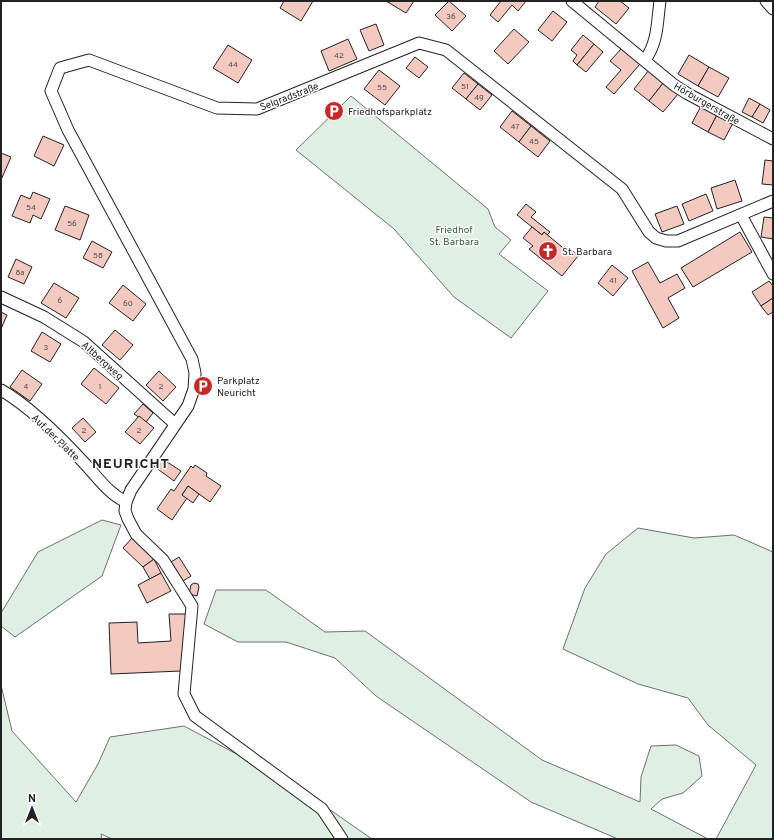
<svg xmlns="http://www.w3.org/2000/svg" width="774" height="840" viewBox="0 0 774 840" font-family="Overpass,sans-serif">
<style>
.green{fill:#e0efe3;stroke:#6f6f6f}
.building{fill:#f3c9c0;stroke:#222}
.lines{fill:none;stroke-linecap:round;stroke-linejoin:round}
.street-casing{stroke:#222;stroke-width:13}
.street{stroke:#fff;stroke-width:11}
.labels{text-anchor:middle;stroke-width:3;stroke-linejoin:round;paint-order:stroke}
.number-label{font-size:8px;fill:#564c4a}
.street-label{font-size:10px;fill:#222;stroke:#fff}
.poi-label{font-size:10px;fill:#222;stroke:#fff;text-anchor:start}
.park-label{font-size:10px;fill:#2f5e38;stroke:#fff}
.district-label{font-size:14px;font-weight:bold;letter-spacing:1px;fill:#222;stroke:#fff}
</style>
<rect width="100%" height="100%" fill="#fff"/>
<g class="green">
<polygon points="351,96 488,209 495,227 511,240 499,254 548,291 511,338 454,297 394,229 296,150"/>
<polygon points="102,520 121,525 102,576 15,637 1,626 1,613 38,552"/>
<polygon points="638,528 694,538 734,535 773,552 773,839 716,839 756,765 708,725 688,698 638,684 563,649 585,588 606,554"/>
<polygon points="216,590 266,590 325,632 365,631 542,760 640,802 641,777 651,746 676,745 699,756 702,776 683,793 662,799 651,809 708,839 618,839 531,802 376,696 335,658 286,642 238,642 204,624"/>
<polygon points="1,685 12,731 76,802 98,764 110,737 184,726 293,784 372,839 112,839 101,834 102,839 1,839"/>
</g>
<g class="building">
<polygon points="284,1 313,1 301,21 280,8"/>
<polygon points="386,1 414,1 406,13"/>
<polygon points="449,1 466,16 452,31 435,15"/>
<polygon points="501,1 526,1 518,11 512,5 498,22 490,15"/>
<polygon points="599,1 620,1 629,8 616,24 595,7"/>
<polygon points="553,11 567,22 552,41 538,30"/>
<polygon points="376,24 384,45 369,51 360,30"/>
<polygon points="514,29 529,42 508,64 494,51"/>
<polygon points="583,35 594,44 577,65 573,61 577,55 571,50"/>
<polygon points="348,39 357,59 329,71 321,51"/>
<polygon points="594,44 603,52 586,72 577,65"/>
<polygon points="228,45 252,60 238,83 213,68"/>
<polygon points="622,48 640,64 614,94 606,87 621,70 610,61"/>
<polygon points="689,55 709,67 698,86 678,74"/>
<polygon points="415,57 428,67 419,78 406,68"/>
<polygon points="709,67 729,78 718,97 698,86"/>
<polygon points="379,70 400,86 385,105 364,89"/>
<polygon points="649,70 664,82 649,101 634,89"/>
<polygon points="464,73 478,84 466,99 452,88"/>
<polygon points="664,82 678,94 663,112 649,101"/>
<polygon points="478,84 492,95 480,110 466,99"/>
<polygon points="749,98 760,104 752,117 742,112"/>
<polygon points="760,104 770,110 763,123 752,117"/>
<polygon points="701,106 717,115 708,132 692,123"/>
<polygon points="512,111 531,126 519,142 500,127"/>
<polygon points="717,115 733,123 724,140 708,132"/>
<polygon points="531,126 550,141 538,157 519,142"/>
<polygon points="43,136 64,145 54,166 34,156"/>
<polygon points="1,153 11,157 1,180"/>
<polygon points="765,160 773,161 773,185 762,184"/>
<polygon points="735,180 742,201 717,209 711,188"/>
<polygon points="33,192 50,199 41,219 33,215 30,223 12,216 21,195 30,199"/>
<polygon points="706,194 713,211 689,221 682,204"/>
<polygon points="526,204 536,212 531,217 550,232 547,235 544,232 542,235 517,215"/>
<polygon points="65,206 89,215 80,240 55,230"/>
<polygon points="677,206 684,224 662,232 655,214"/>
<polygon points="764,217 773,218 773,239 761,237"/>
<polygon points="532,227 542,235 544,232 568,252 570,249 578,256 562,276 529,249 533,246 523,238"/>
<polygon points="740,232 752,252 693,287 681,268"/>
<polygon points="92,241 112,252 103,268 83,258"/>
<polygon points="16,259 32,267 24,284 8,277"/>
<polygon points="648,262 660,283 677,274 685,288 668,298 679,318 663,328 632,271"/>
<polygon points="612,265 628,278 613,296 598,283"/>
<polygon points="769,281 773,286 773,298 761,306 752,292"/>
<polygon points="54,283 79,298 66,318 41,303"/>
<polygon points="123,285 146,304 133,321 109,303"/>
<polygon points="773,298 773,312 768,315 761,306"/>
<polygon points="1,312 7,315 1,329"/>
<polygon points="115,330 133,345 120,360 102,345"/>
<polygon points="42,332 61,344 50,362 31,351"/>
<polygon points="94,368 119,388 106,404 81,384"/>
<polygon points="22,370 42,384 30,401 10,387"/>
<polygon points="159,371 176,387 163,401 146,385"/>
<polygon points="143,404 153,413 146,422 134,414"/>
<polygon points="139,416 154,428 140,444 125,432"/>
<polygon points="83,418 96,432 85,442 72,428"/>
<polygon points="161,458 181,471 174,481 155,467"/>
<polygon points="195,465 207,473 206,476 221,486 210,502 188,486 182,495 187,498 172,520 157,509 171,489 174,491 191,466 193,468"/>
<polygon points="188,486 199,494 193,503 182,495"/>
<polygon points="132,538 154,559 143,567 123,548"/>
<polygon points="179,557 191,576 183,581 171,562"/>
<polygon points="154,559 161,573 150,579 143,567"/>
<polygon points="161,573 171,591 147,603 138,585"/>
<polygon points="194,583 198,584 199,587 197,596 189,594 191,585"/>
<polygon points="169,614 187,614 181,671 111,674 109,623 137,622 138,643 171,641"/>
</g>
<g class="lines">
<g class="street-casing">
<g id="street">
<polyline points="572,1 674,85 688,94 773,139"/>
<polyline points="766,1 773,9"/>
<path d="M 645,60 C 658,42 657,23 660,1"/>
<polyline points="741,215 773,274"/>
<polyline points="1,297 44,317 84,342 175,424"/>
<path d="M 1,390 C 29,406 64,441 86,465 C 99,479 109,494 126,502"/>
<polyline points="342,839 322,809 195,716 184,694 192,606 163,560 136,534 128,519 125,511 126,502 131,490 188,406 194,389 195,373 192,359 68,130 51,91 60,68 89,60 217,108 257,109 419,43 446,50 622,189 649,232 656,238 666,241 678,241 773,201"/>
</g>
</g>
<use href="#street" class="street"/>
</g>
<defs>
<g id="parking-disc" transform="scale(1)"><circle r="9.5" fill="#c62828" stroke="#fff"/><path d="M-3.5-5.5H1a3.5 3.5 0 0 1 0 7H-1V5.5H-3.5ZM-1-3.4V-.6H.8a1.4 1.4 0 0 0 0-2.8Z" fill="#fff"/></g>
<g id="church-disc" transform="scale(1)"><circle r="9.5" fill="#c62828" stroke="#fff"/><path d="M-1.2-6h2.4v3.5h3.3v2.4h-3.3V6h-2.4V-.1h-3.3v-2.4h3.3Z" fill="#fff"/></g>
</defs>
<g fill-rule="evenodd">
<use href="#parking-disc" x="334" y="111"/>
<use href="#church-disc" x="548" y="251"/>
<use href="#parking-disc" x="203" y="386"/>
</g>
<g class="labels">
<g class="number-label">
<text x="451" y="19">36</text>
<text x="339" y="58">42</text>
<text x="233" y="67">44</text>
<text x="465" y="89">51</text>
<text x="382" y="90">55</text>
<text x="479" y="100">49</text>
<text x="515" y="129">47</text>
<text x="534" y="144">45</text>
<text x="31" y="210">54</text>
<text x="72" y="226">56</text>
<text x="98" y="258">58</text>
<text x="20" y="275">8a</text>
<text x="613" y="283">41</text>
<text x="60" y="303">6</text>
<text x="128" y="306">60</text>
<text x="46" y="350">3</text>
<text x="26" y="389">4</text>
<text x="100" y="389">1</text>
<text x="161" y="389">2</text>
<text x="84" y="433">2</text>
<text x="139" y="433">2</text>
</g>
<g class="street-label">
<text transform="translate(289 96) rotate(-21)" y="4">Selgradstraße</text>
<text transform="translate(707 103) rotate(30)" y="4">Hörburgerstraße</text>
<text transform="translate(103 360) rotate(42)" y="4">Altbergweg</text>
<text transform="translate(56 437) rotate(44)" y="4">Auf der Platte</text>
</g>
<g class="poi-label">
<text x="348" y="115">Friedhofsparkplatz</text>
<text x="562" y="255">St. Barbara</text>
<text x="217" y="384">Parkplatz<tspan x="217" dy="12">Neuricht</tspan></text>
</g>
<g class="park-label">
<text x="454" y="233">Friedhof<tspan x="454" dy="12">St. Barbara</tspan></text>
</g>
<g class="district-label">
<text x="131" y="468">NEURICHT</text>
</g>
</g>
<rect width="774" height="840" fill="none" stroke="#222222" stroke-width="4"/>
<g transform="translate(32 808)" stroke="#ffffff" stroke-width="3" paint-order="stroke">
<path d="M0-3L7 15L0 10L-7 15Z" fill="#222222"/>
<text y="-6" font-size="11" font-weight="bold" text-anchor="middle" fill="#222222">N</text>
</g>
</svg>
